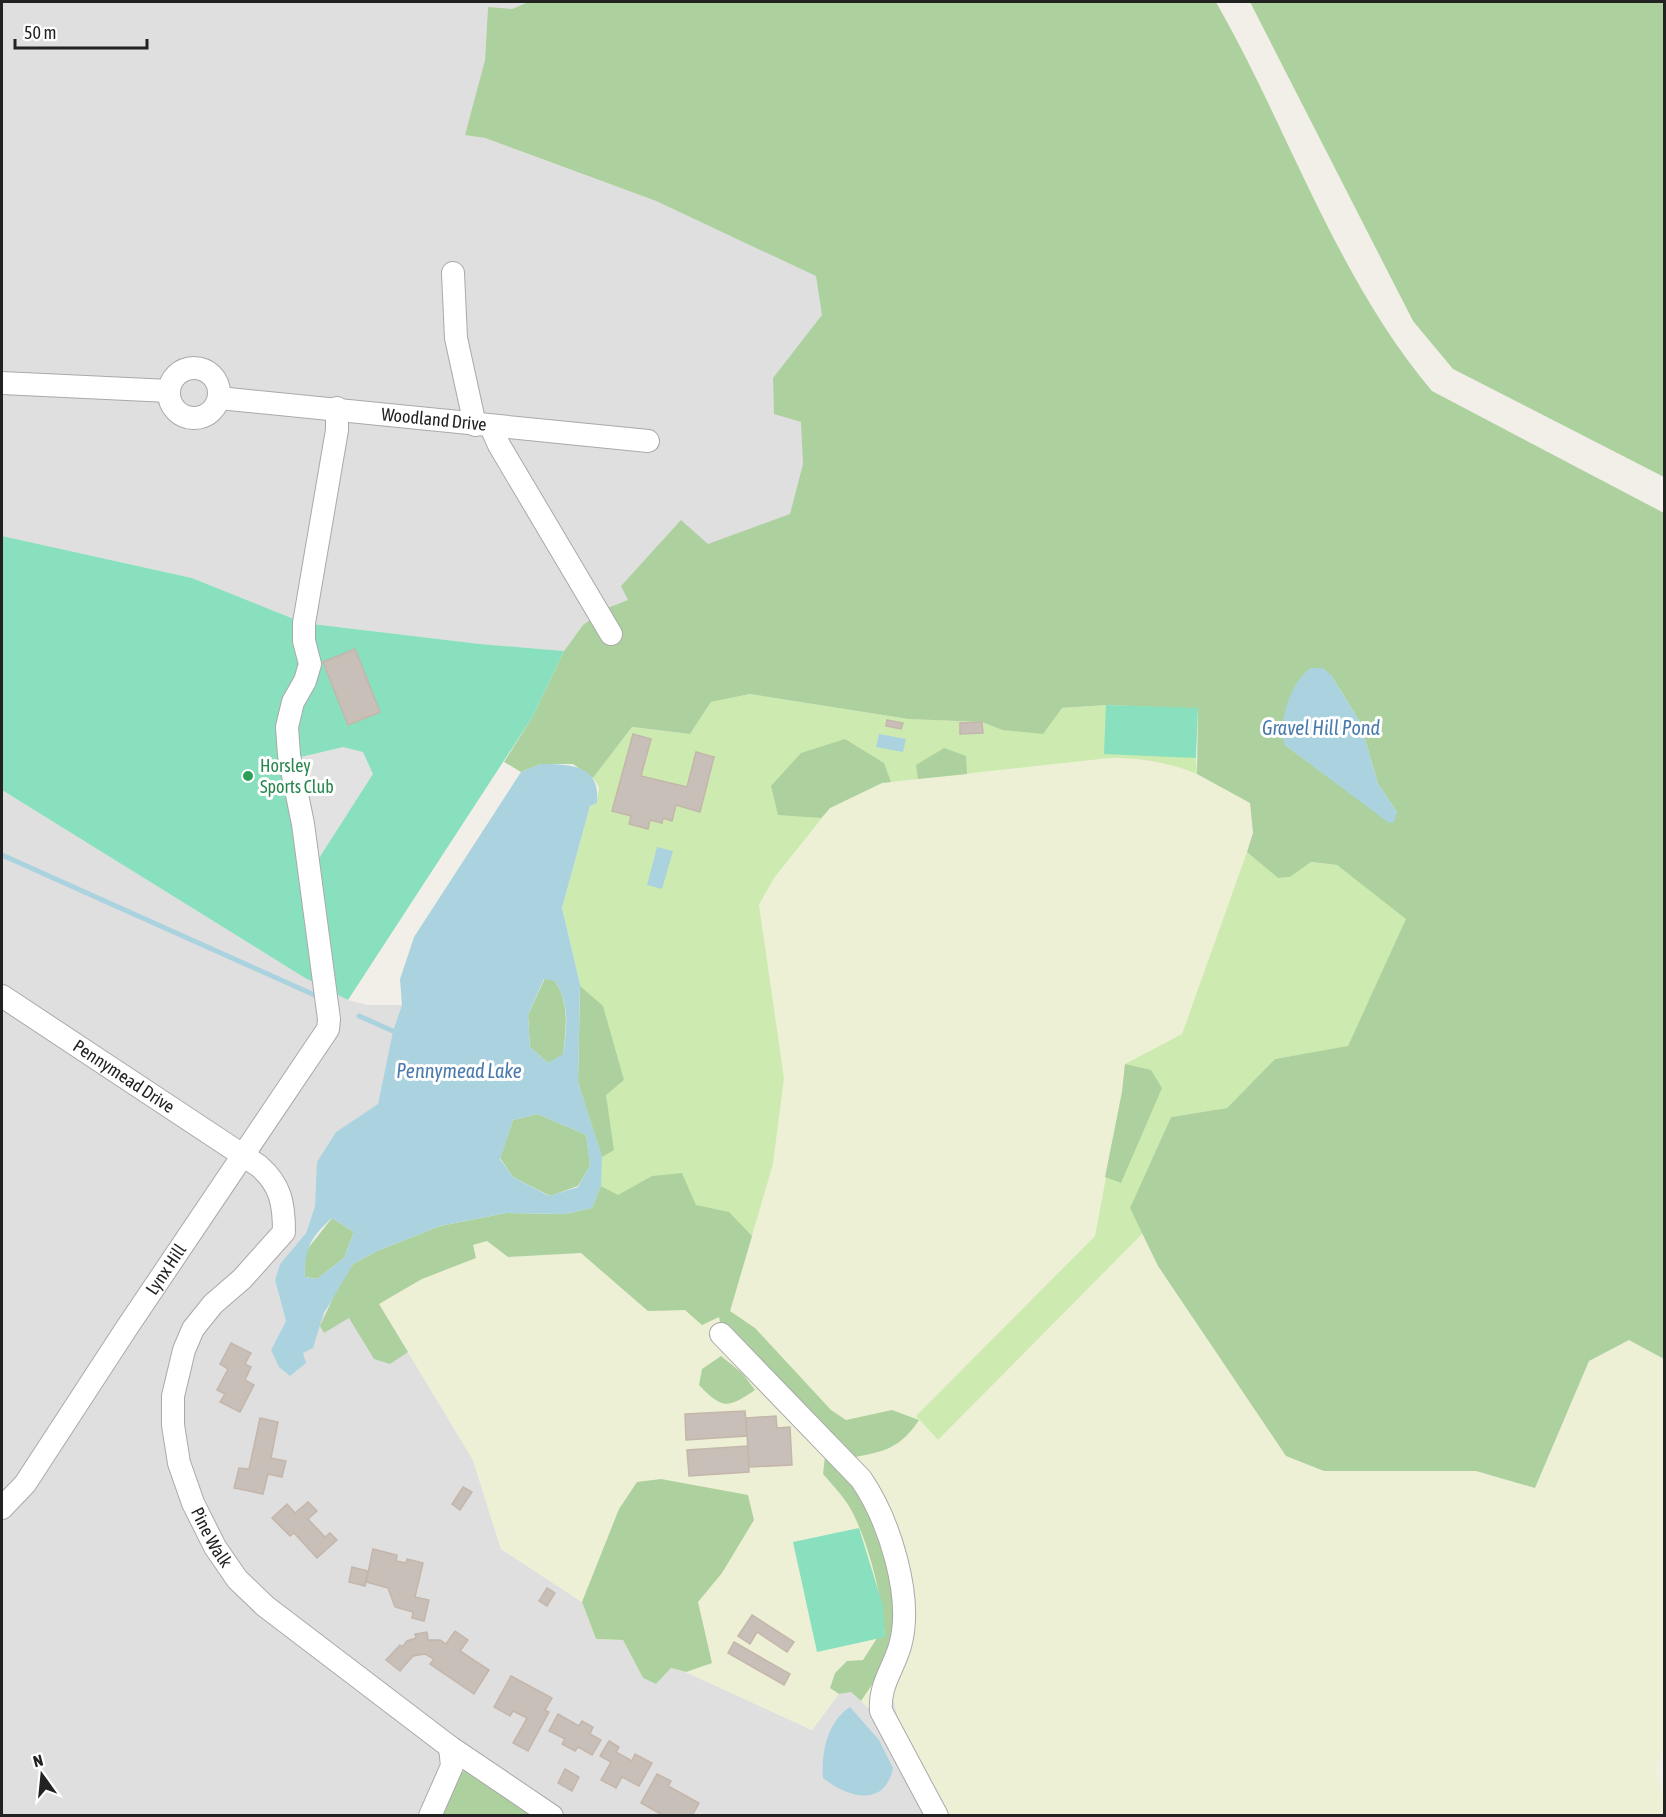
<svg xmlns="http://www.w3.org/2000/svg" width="1666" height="1817" viewBox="0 0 1666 1817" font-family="'Asap Condensed',sans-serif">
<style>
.residential{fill:#e0dfdf}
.farmland{fill:#eef0d5}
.grass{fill:#cdebb0}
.forest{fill:#add19e;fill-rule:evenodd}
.pitch{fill:#88e0be}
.parking{fill:#e2e2e2}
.water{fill:#aad3df;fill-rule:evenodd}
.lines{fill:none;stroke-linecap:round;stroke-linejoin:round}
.stream{stroke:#aad3df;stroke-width:5}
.building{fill:#c7bfb8;stroke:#c4b6ab;stroke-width:1.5}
.minor-casing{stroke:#a9a9a9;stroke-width:24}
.minor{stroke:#fff;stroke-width:22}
.leisure-dot{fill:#2e9e5b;stroke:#fff;stroke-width:2}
.labels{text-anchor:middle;stroke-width:6;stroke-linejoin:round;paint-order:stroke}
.street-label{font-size:18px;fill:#222;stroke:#fff}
.leisure-label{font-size:18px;fill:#27864d;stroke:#fff;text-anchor:start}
.water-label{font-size:20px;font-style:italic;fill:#4a7aab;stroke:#fff}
</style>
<rect width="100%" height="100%" fill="#f2efe9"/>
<g class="residential">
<polygon points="2,2 528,2 512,9 488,8 485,60 466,135 484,138 656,201 867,299 866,526 583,625 564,651 480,644 304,623 192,578 2,536"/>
<polygon points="2,790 305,978 348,1000 368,1005 402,1005 393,1031 378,1104 336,1132 318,1162 315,1206 306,1233 280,1264 275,1280 286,1321 271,1350 303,1353 323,1315 379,1304 473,1460 501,1549 582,1602 596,1639 623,1640 643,1678 656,1684 671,1668 686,1672 812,1730 839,1694 851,1691 894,1701 901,1731 947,1815 2,1815"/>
</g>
<polygon class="farmland" points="1110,758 1139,758 1167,762 1197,774 1250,803 1253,833 1241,875 1182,1034 1125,1064 1122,1092 1095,1236 916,1416 1101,1273 1144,1232 1158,1266 1286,1456 1324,1471 1476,1471 1535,1488 1589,1361 1629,1340 1664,1359 1664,1746 1656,1768 1664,1802 1664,1815 947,1815 901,1731 894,1702 868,1708 851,1692 839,1694 812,1730 685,1672 671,1668 656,1684 643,1678 623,1640 596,1639 582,1602 501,1549 473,1460 379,1304 422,1279 476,1257 473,1245 488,1241 508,1257 581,1253 648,1311 685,1310 702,1325 730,1311 773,1164 784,1078 759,905 774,878 830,808 882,783"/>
<g class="grass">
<path d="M 750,694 L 908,719 L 982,722 L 1002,730 L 1062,708 L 1106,705 L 1196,758 L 1197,774 C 1167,762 1142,758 1110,758 L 882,783 L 830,808 L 774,878 L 759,905 L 784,1078 L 773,1164 L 730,1311 L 702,1325 L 685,1310 L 648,1311 L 581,1253 L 580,984 L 562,908 L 590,806 L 597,803 L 599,787 L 593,778 L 632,727 L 690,734 L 711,702 Z"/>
<polygon points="1247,852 1279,878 1290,877 1310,862 1337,865 1407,918 1348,1047 1275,1059 1227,1108 1171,1117 1131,1207 1144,1232 938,1440 916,1416 1095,1236 1122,1092 1125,1064 1182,1034"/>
</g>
<g class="forest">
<path d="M 528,2 L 1216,2 C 1289,130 1336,277 1432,391 L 1664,513 L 1664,1359 L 1629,1340 L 1589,1361 L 1535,1488 L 1476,1471 L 1324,1471 L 1286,1456 L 1158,1266 L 1130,1208 L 1171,1117 L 1227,1108 L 1275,1059 L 1348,1046 L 1406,919 L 1337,865 L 1311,862 L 1290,877 L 1278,878 L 1247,852 L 1253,833 L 1250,803 L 1197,774 L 1198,709 L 1106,705 L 1062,708 L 1043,734 L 1002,730 L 982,722 L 908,719 L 750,694 L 711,702 L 690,734 L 632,727 L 593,778 L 573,764 L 541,764 L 521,772 L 504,762 L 533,716 L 564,651 L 583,625 L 605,609 L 628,600 L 621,586 L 681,520 L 708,544 L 790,514 L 803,464 L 801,422 L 774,414 L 773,378 L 822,315 L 816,276 L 656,201 L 485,138 L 465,135 L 485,60 L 488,7 L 512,9 ZM 1311,668 L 1331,675 L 1360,722 L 1378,784 L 1397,812 L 1389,822 L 1285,745 L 1295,686 Z"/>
<polygon points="1250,2 1664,2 1664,477 1453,369 1413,321"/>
<polygon points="845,739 884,763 891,782 882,783 830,808 821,818 778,815 771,786 801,753"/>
<polygon points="944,748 966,756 967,774 918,779 916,765"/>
<path d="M 545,978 L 555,981 C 570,1004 566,1028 563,1055 L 548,1063 L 530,1047 L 528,1015 Z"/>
<polygon points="580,986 603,1006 624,1080 606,1095 614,1150 602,1157 578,1082"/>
<polygon points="1125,1064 1151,1070 1162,1088 1121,1183 1105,1177 1122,1092"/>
<polygon points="538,1114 586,1135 590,1165 578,1186 550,1196 513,1177 500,1158 513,1120"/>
<path d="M 682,1173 L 696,1205 L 729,1212 L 752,1236 L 730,1311 L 755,1328 L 831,1410 L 846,1420 L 892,1410 L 919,1420 C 900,1449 883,1452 850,1458 L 865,1496 L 900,1608 L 886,1664 L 861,1701 L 851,1692 L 839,1694 L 830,1688 L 835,1673 L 847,1661 L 863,1660 L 877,1638 L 885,1636 C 883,1599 867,1534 847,1503 C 840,1493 831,1483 823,1474 L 826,1447 L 724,1343 L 719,1317 L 702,1325 L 685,1310 L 648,1311 L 581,1253 L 508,1257 L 487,1241 L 473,1245 L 476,1258 L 422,1279 L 379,1304 L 408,1352 L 390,1364 L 374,1359 L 349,1318 L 324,1333 L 320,1326 L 336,1291 L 353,1264 L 377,1251 L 440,1226 L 506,1213 L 565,1214 L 592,1208 L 601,1186 L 618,1195 L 652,1176 Z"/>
<polygon points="332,1218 354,1232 344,1258 317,1279 305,1277 305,1252"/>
<path d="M 721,1356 L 742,1373 L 755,1390 C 727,1409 722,1409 699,1385 L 702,1369 Z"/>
<polygon points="661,1479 748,1495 754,1520 722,1573 698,1602 712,1663 686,1672 671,1668 656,1684 643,1678 623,1640 596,1639 582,1602 619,1509 637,1482"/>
<polygon points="474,1768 532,1816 433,1816 459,1773"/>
</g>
<g class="pitch">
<polygon points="2,536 192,578 304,623 480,644 564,651 533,716 348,1000 305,978 2,790"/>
<polygon points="1106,705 1198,708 1196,758 1104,754"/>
<polygon points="859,1528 883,1606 885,1637 817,1652 793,1542"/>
</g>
<polygon class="parking" points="343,747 363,752 373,774 314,866 292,759"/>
<g class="water">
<path d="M 1311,668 L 1323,668 L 1331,675 L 1360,722 L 1378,784 L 1397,812 L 1394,822 L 1389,823 L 1285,745 C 1277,723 1291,681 1311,668 Z"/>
<polygon points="879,734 906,739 903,752 876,747"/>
<path d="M 541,764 C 571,764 601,765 597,803 L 590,806 L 562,908 L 580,984 L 578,1082 L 602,1157 L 601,1186 L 592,1208 L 565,1214 L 506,1213 L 440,1226 L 377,1251 L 353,1264 L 323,1315 L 313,1348 L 303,1353 L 306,1363 L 290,1376 L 279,1367 L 271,1350 L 286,1321 L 275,1280 L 280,1264 L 306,1233 L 315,1206 L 317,1162 L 336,1132 L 378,1104 L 393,1031 L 402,1005 L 400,979 L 414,937 L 521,772 ZM 544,979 L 555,981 C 570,1004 567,1028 563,1054 L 548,1063 L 530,1047 L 528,1015 ZM 538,1114 L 586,1135 L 590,1165 L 578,1187 L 549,1196 L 513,1177 L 500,1159 L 513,1120 ZM 332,1218 L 354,1232 L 344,1258 L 317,1279 L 305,1277 C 304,1249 311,1237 332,1218 Z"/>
<polygon points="657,847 673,851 662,889 647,885"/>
<path d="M 850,1707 L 879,1740 L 893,1768 C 885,1808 848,1798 823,1778 C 821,1753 827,1722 850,1707 Z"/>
</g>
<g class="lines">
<g class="stream">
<polyline points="2,855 319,997"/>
<polyline points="359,1016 393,1031"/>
</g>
</g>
<g class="building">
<polygon points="355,649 380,712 348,725 323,662"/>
<polygon points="887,720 903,723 901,729 886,726"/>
<polygon points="982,722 983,733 960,734 960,723"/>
<polygon points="633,734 651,739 641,776 687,787 696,752 714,757 700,812 676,805 672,821 663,818 662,823 650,820 648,829 629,824 631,816 612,811"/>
<polygon points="231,1343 251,1353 245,1364 251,1367 245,1380 254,1385 240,1412 220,1402 225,1394 217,1390 228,1369 220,1364"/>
<polygon points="745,1411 747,1436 686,1440 685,1414"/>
<polygon points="776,1416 777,1428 790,1427 792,1465 749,1467 746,1418"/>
<polygon points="260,1418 278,1422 271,1458 286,1461 282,1477 268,1474 263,1494 234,1488 239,1468 249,1469"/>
<polygon points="748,1446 749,1472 689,1476 687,1450"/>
<polygon points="463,1487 472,1492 460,1510 452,1504"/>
<polygon points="308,1502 317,1511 308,1519 325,1537 330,1533 337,1540 317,1558 294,1533 290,1536 272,1518 287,1504 295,1513"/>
<polygon points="373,1549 397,1555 396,1561 406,1563 407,1559 423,1563 415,1597 429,1600 424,1621 412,1618 413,1612 395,1607 388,1588 366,1582"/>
<polygon points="352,1567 368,1571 365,1586 349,1582"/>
<polygon points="547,1588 555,1593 547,1606 539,1601"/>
<polygon points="752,1615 794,1642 787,1652 757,1632 750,1644 738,1636"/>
<polygon points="455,1631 468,1640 460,1651 489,1670 474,1694 430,1664 434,1659 425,1654 413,1656 400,1671 386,1660 400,1645 402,1647 407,1641 416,1638 415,1634 427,1632 428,1640 440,1640 446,1644"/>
<polygon points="734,1642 790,1674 784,1685 728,1653"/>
<polygon points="511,1676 552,1698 545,1710 549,1712 528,1751 513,1743 527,1718 513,1711 510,1716 494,1707"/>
<polygon points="558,1714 579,1726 582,1721 593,1727 590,1734 601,1740 592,1755 578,1747 575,1751 562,1744 565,1739 549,1731"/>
<polygon points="609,1741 619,1747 616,1752 632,1761 635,1754 652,1763 639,1786 622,1777 616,1788 601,1780 611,1762 600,1756"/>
<polygon points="565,1769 579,1777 572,1791 558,1783"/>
<polygon points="657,1774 671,1781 668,1786 699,1803 692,1816 664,1816 641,1803"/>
</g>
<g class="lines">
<g class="minor-casing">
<g id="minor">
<polyline points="453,273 456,338 475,425"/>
<circle cx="194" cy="393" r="25"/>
<polyline points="2,383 169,391"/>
<path id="s1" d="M 219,398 L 648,441"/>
<polyline points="491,427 499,445 611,634"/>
<path id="s2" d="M 2,996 L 259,1166 C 281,1185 284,1204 284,1232 L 242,1279 L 213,1304 L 193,1329 L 184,1350 L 173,1396 L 173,1425 L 179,1463 L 193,1503 L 215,1547 L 237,1579 L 265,1606 L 450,1747 L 552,1816"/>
<path d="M 721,1334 L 861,1479 C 889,1520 914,1597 900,1646 C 893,1670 879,1685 881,1711 L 937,1816"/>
<path id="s3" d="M 2,1508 L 25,1484 L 126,1329 L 328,1029 L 329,1019 L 303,824 L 289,755 L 287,727 L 293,702 L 305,681 L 310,664 L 304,641 L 304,623 L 337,430 L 337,408"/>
<polyline points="430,1816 452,1766 450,1747"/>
</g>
</g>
<use href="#minor" class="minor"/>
</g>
<circle class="leisure-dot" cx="248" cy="776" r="6"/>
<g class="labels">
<g class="street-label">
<text dy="6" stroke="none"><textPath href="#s1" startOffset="216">Woodland Drive</textPath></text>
<text dy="6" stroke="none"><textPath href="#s2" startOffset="146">Pennymead Drive</textPath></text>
<text dy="6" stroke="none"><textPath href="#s3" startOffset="290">Lynx Hill</textPath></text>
<text dy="6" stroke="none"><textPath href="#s2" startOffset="734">Pine Walk</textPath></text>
</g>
<g class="leisure-label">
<text x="260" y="772">Horsley<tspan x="260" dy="21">Sports Club</tspan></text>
</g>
<g class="water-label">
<text x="1321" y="735">Gravel Hill Pond</text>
<text x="459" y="1078">Pennymead Lake</text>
</g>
</g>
<rect width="1666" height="1817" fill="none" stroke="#222222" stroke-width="6"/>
<g transform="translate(42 1775) rotate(345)" stroke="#ffffff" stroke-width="4.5" paint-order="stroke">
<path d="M0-4.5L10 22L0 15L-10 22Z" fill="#222222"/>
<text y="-9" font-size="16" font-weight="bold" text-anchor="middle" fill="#222222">N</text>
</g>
<path d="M15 39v9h132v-9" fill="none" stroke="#222222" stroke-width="3"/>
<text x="24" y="39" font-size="18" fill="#222222" stroke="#ffffff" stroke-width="4.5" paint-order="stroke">50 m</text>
</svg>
